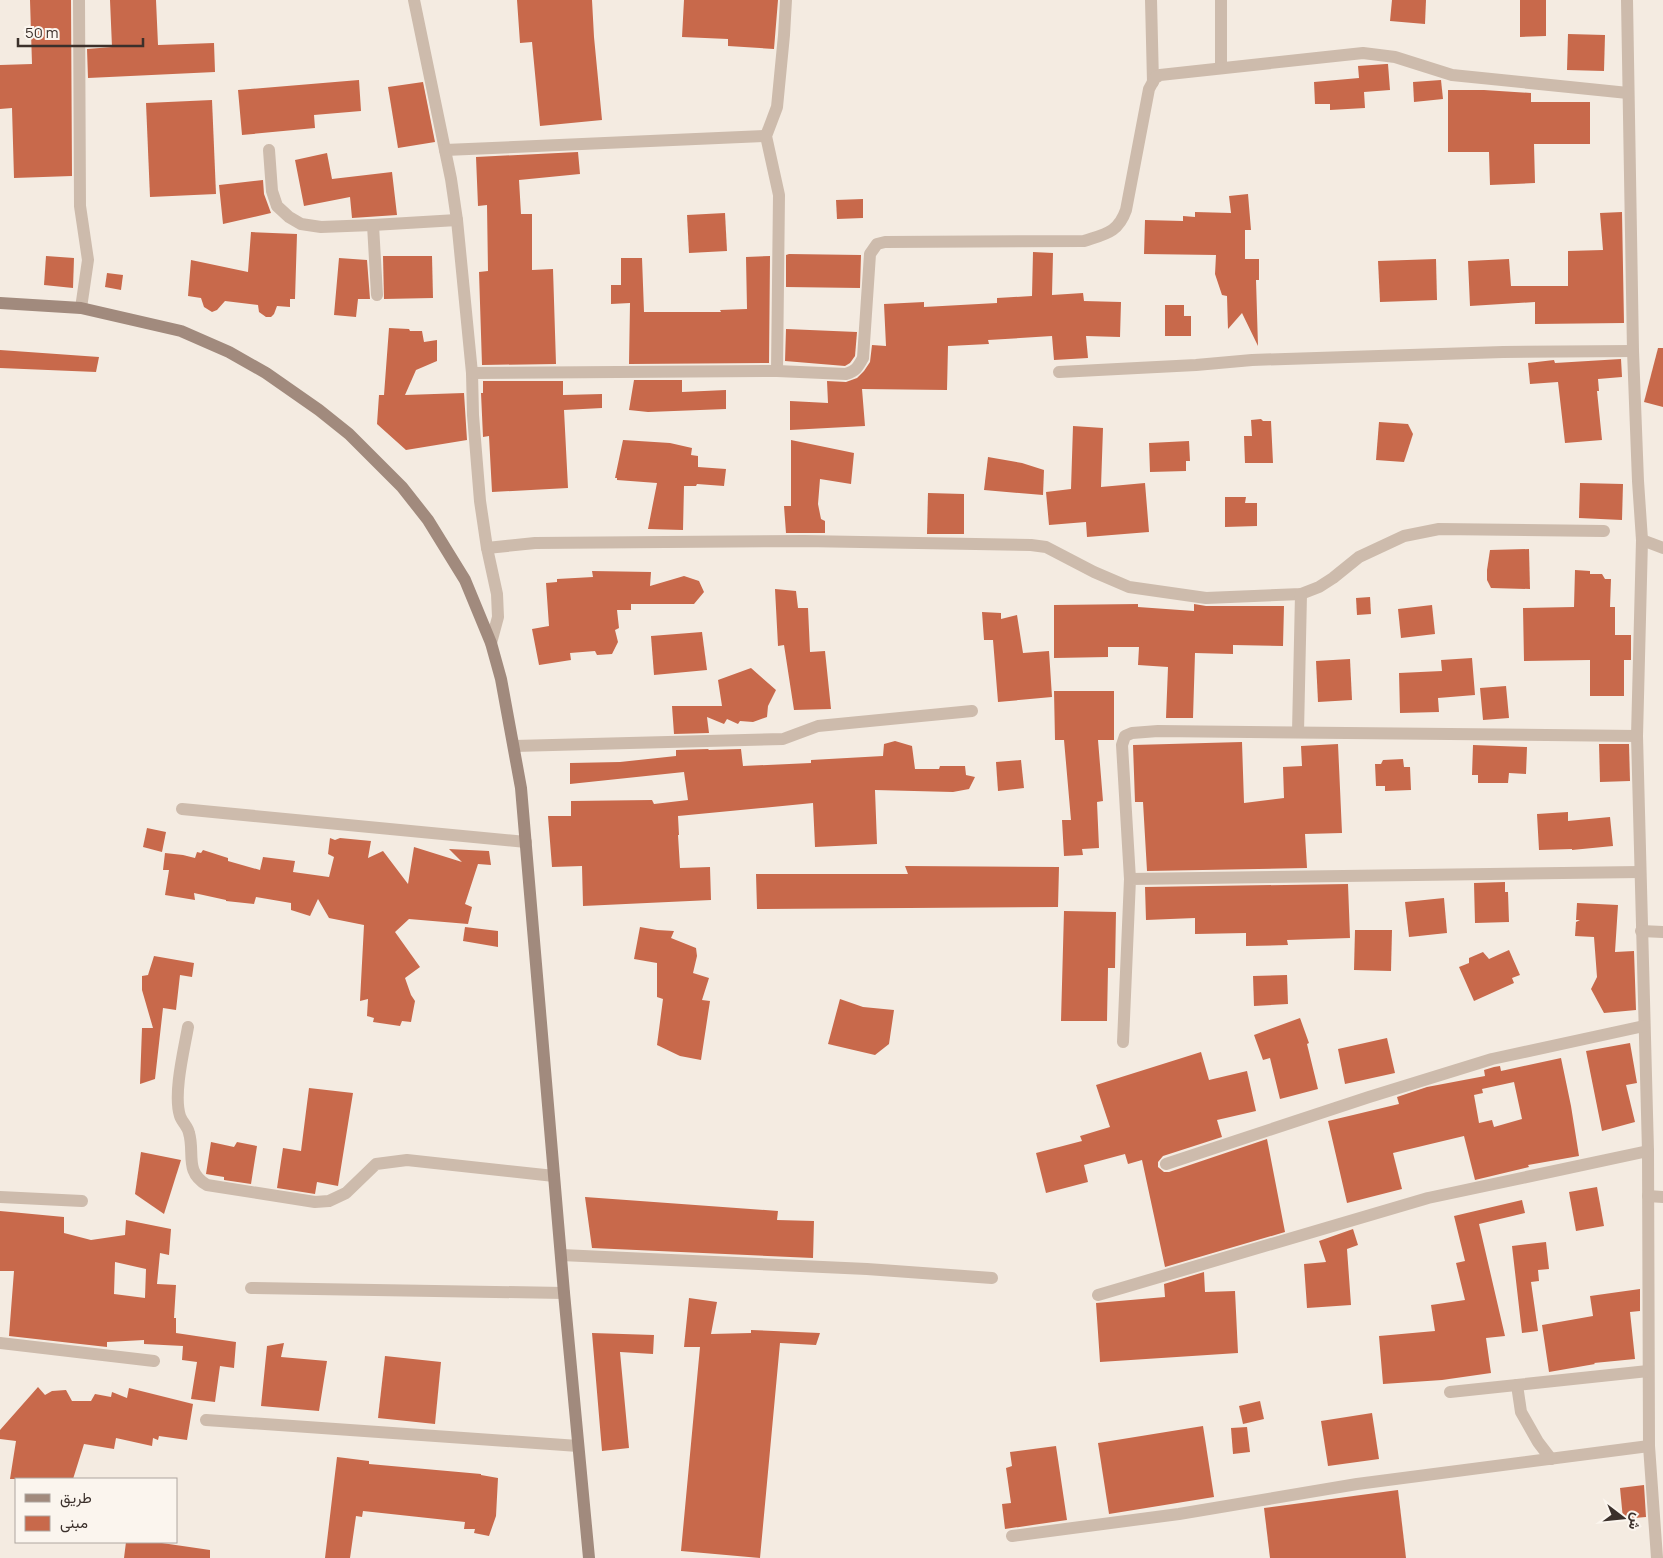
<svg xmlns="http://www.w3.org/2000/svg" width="1663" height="1558" viewBox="0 0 1663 1558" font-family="Manrope,Vazirmatn,sans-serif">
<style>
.building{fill:#c8694b;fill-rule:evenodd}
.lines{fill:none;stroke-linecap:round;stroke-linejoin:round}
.street{stroke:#cdbbac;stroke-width:12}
.secondary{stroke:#a18a7d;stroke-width:12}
</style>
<rect width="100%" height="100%" fill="#f4ebe1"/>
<g class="building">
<polygon points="30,0 71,0 72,176 14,178 12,108 0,109 0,65 32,64"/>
<polygon points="110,0 156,0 158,45 214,43 215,72 88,78 87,49 112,47"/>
<polygon points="517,0 592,0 594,37 602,120 540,126 532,42 520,43"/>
<polygon points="684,0 778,0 774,49 728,46 728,39 682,37"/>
<polygon points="1392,0 1426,0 1425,24 1390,21"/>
<polygon points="1520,0 1546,0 1546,36 1520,37"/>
<polygon points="1568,34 1605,35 1604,71 1567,70"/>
<polygon points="1386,64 1388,64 1390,90 1364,92 1365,108 1330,110 1330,104 1315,104 1314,82 1359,78 1358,66"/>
<polygon points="359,80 361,111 314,115 315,128 242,135 238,90"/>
<polygon points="1441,80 1443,99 1414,102 1413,82"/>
<polygon points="423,82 435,142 398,148 388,87"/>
<polygon points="1448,90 1484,90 1531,93 1531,102 1590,102 1590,144 1534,144 1535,183 1490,185 1489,152 1448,152"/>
<polygon points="212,100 216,194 150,197 146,103"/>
<polygon points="578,152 580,174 519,180 521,214 532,214 532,270 553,269 556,364 482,365 479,272 488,271 487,205 478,206 476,157"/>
<polygon points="327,153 332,179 392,172 397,215 352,218 350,197 304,206 295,160"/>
<polygon points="263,180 264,194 271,213 223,224 219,185"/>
<polygon points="1248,194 1251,230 1245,230 1245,259 1259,259 1259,280 1256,280 1258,346 1242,313 1228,329 1227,296 1222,295 1215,274 1216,255 1144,254 1145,220 1183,221 1183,216 1195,217 1195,212 1231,213 1229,196"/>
<polygon points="863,199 863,218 837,219 836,200"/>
<polygon points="1622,212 1624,323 1535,324 1535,302 1470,306 1468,261 1509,259 1511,286 1568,286 1568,251 1603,250 1600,213"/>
<polygon points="725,213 727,251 689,253 687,215"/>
<polygon points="251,232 297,234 295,299 290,299 290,307 277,306 274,314 271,317 266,317 259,312 258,305 225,301 217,310 212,312 204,307 201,298 188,296 191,260 248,272"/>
<polygon points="1033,252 1053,253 1052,295 1083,293 1084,301 1121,302 1120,337 1086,336 1088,358 1054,360 1052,336 988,340 989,344 948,346 947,390 862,389 865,426 790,430 790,401 828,403 827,381 846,382 857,378 864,371 870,362 872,345 886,346 884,304 924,302 924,307 997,303 997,298 1032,296"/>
<polygon points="789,254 861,255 860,288 786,287 786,255"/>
<polygon points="46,256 74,258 73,288 44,285"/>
<polygon points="383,256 432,256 433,298 384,299"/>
<polygon points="770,256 769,363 629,364 630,303 611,304 611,285 621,285 621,258 642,258 644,312 721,312 720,310 747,309 746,257"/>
<polygon points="339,258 367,260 370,299 358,299 356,317 334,315"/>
<polygon points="1436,259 1437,300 1380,302 1378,261"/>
<polygon points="107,273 123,275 121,290 105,287"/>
<polygon points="1165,305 1184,305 1184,316 1191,316 1191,336 1165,336"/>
<polygon points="389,328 409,329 410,331 422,331 424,342 437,340 437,361 416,370 405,395 464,393 467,440 406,450 377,424 379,395 384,395"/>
<polygon points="786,329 857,332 855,356 850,363 845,366 785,361"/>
<polygon points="1658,348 1663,348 1663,407 1644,402"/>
<polygon points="0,350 99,357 96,372 0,368"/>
<polygon points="1621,359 1622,377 1598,379 1599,391 1597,391 1602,440 1565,443 1558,382 1530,384 1528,363 1554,360 1555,363"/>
<polygon points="634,380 682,380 682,392 726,390 726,409 648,412 629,410"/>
<polygon points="483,381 563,381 563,395 602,394 602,408 564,410 568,488 492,492 489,436 483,437 481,393 483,393"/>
<polygon points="1261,419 1263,421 1271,421 1273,463 1245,463 1244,436 1252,436 1251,420"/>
<polygon points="1379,422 1408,424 1413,434 1404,462 1376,460"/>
<polygon points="1073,426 1103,428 1101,487 1145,483 1149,532 1087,537 1086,522 1049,525 1046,492 1071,489"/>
<polygon points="623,440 670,443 692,448 691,455 698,456 698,467 726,469 724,486 697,484 696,486 684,486 683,530 648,529 657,483 617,480 617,478 615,478"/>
<polygon points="791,440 854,453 851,484 820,479 818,504 821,519 825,521 825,533 786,533 784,506 791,506"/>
<polygon points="1189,441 1190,461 1186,461 1186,471 1150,472 1149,443"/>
<polygon points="988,457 1022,463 1044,470 1043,495 984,490"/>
<polygon points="1580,483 1623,484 1622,520 1579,518"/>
<polygon points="928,493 964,494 964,534 927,534"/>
<polygon points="1225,497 1246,497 1245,503 1257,503 1257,526 1225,527"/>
<polygon points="1529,549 1530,589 1491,588 1487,580 1487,570 1490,550"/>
<polygon points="1575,570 1590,571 1590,574 1602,574 1605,579 1611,579 1610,607 1615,607 1615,635 1631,635 1631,660 1624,660 1624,696 1590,696 1590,660 1524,661 1523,608 1574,607"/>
<polygon points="592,571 651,572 650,586 684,576 699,581 704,592 694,604 631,604 631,610 617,610 619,628 615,630 618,642 612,654 597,655 595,651 570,653 571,660 539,665 532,629 549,626 546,583 557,582 557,579 593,577"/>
<polygon points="775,589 796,591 798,608 808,608 810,652 825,651 831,709 794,710 784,645 778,646"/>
<polygon points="1370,597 1371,614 1357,615 1356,598"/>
<polygon points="1138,604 1138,607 1194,611 1194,604 1206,606 1284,606 1283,646 1233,645 1233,654 1195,653 1193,718 1166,718 1168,667 1138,665 1139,647 1108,647 1108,657 1054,658 1054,605"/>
<polygon points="1432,605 1435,634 1401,638 1398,609"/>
<polygon points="982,612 1001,613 1001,619 1017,615 1023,653 1049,651 1052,697 998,702 993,640 984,640"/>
<polygon points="702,632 707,670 654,675 651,636"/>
<polygon points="1472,658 1475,695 1438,698 1439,712 1400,713 1399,673 1442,671 1441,660"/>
<polygon points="1350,659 1352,700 1318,702 1316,661"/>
<polygon points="751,668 776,690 768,706 767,717 753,722 740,721 738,724 727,719 724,724 707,717 709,733 674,734 672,706 722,706 718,680"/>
<polygon points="1506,686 1509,718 1483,720 1480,688"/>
<polygon points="1054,691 1114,691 1114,740 1098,740 1103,801 1097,802 1099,848 1082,849 1083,855 1064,856 1062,820 1071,820 1064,740 1055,740"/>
<polygon points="895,741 912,746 915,769 939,769 940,766 965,766 966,775 975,777 969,789 953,792 875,790 877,844 815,847 813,803 678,816 679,835 678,835 680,868 710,867 711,900 583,906 582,866 552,867 548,816 571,816 571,801 652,800 654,804 688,800 684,772 570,784 570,763 620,762 676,756 676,750 709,749 708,750 741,749 743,766 811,763 811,760 883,756 884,744"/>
<polygon points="1242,742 1244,803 1284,798 1283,767 1302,766 1301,746 1338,744 1342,833 1305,834 1307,868 1147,871 1143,802 1135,802 1133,745"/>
<polygon points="1599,744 1629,744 1630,781 1600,782"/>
<polygon points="1473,745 1527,747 1526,774 1509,773 1508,783 1478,783 1478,775 1472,775"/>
<polygon points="1403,759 1404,767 1410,767 1411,790 1385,791 1385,786 1376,786 1375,764 1381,764 1383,760"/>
<polygon points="1021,760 1024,788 998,791 996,762"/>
<polygon points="1568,812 1568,821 1610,817 1613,846 1572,850 1572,849 1539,850 1537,814"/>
<polygon points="147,828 166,832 162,852 143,847"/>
<polygon points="330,838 335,840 340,838 371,841 368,858 383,851 408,884 414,847 462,862 449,849 489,851 491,865 478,864 465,904 472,907 468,924 409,919 395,932 420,967 405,978 411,995 415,1001 411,1022 402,1021 400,1026 373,1022 374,1018 367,1016 368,999 360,1001 364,925 329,918 318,899 310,916 291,910 291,903 256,897 254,904 226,901 226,900 194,893 195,900 165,895 169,870 163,870 165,853 183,855 195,858 197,852 201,853 203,850 228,858 228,861 260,870 263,857 295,861 293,872 329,877 334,857 328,854"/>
<polygon points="905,866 1059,867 1058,907 757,909 756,874 908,874"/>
<polygon points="1505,882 1505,892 1508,892 1509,922 1475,923 1474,883"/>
<polygon points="1348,884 1350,938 1287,940 1288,945 1246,946 1246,933 1195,934 1195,918 1146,920 1145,887"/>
<polygon points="1444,898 1447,933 1409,937 1405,902"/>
<polygon points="1577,903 1618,905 1615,952 1634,951 1636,1010 1604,1013 1591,989 1597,977 1594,937 1575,936 1576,922 1580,920 1576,920"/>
<polygon points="1064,911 1116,912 1115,968 1108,968 1107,1021 1061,1021"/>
<polygon points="465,927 498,931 498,947 463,941"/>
<polygon points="640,927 657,930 674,931 671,938 696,948 697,956 693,973 709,978 702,1000 710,1001 701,1060 680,1056 657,1045 663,999 657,997 657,963 634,959"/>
<polygon points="1355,930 1392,930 1391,971 1354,970"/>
<polygon points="1509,950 1520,975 1512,978 1514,983 1474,1001 1459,967 1469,963 1469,958 1483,952 1489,959"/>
<polygon points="154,956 194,963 192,977 180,975 176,1010 163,1008 155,1079 140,1084 142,1028 153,1028 142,990 142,976 148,975"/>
<polygon points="1287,975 1288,1004 1254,1006 1253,976"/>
<polygon points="840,999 863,1007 894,1010 889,1044 875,1055 828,1044"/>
<polygon points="1300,1018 1309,1043 1307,1044 1318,1089 1280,1099 1270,1058 1263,1060 1254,1035"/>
<polygon points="1387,1038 1395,1073 1345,1084 1338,1049"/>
<polygon points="1630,1043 1637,1083 1626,1085 1635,1122 1602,1131 1586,1051"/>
<polygon points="1201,1052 1209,1080 1247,1071 1256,1111 1217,1120 1222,1137 1163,1156 1158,1162 1158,1167 1164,1172 1169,1172 1267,1139 1285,1232 1165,1267 1142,1160 1128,1164 1125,1154 1084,1165 1088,1182 1046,1193 1036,1153 1082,1141 1080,1136 1110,1127 1096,1085"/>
<path d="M 1561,1058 L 1571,1106 L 1579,1156 L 1528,1165 L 1529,1167 L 1475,1180 L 1464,1136 L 1393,1153 L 1402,1189 L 1347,1203 L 1328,1121 L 1399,1104 L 1397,1097 L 1427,1087 L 1485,1076 L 1484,1070 L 1494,1067 L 1500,1066 L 1501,1071 ZM 1514,1082 L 1522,1119 L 1494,1127 L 1492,1120 L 1479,1123 L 1474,1095 L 1483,1093 L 1482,1089 Z"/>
<polygon points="309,1088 353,1093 338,1186 317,1182 315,1194 277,1188 283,1148 301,1151"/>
<polygon points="211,1142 234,1147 237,1142 257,1146 251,1184 224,1180 224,1177 206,1174"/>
<polygon points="141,1152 181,1160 164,1214 135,1194"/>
<polygon points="1597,1187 1604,1226 1576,1231 1569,1192"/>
<polygon points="585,1197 778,1211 777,1220 814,1221 813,1258 592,1248"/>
<polygon points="1522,1200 1525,1213 1479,1224 1505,1336 1486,1338 1491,1373 1442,1380 1383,1384 1379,1336 1435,1331 1431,1305 1465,1300 1456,1263 1465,1261 1454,1216"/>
<path d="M 0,1211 L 64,1217 L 64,1233 L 91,1240 L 125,1235 L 126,1220 L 171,1229 L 169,1255 L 160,1253 L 157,1284 L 176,1285 L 174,1318 L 176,1318 L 176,1333 L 236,1342 L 234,1368 L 220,1366 L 215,1402 L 191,1399 L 197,1362 L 182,1360 L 183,1346 L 144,1344 L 144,1340 L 107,1342 L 107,1347 L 9,1336 L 14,1271 L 0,1271 ZM 115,1262 L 146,1269 L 145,1298 L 114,1294 Z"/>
<polygon points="1353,1229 1358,1245 1347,1249 1351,1305 1307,1308 1304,1264 1326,1262 1319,1241"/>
<polygon points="1546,1242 1549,1269 1538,1270 1539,1281 1531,1282 1538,1331 1522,1333 1512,1246"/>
<polygon points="1204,1272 1205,1292 1235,1291 1238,1353 1100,1362 1096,1303 1165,1297 1164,1284"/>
<polygon points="1640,1289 1640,1311 1630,1312 1635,1359 1594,1363 1595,1364 1549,1372 1542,1325 1593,1316 1590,1296"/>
<polygon points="689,1298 717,1302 711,1334 751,1333 751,1330 820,1333 816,1345 780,1343 760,1558 681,1551 700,1347 684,1347"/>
<polygon points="592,1333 654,1335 653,1354 620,1352 629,1448 602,1451"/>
<polygon points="284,1343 281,1357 327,1361 319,1411 261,1406 267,1346"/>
<polygon points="385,1356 441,1362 435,1424 378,1418"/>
<polygon points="38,1387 45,1395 52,1391 66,1390 72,1401 91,1401 95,1394 111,1397 112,1392 127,1398 129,1388 193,1404 187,1440 159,1436 158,1440 153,1438 152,1446 116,1438 114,1449 84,1444 73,1479 10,1479 16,1441 0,1439 0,1430"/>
<polygon points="1260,1401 1264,1419 1243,1424 1239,1406"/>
<polygon points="1372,1413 1379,1459 1328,1466 1321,1421"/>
<polygon points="1203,1426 1214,1497 1109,1514 1098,1443"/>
<polygon points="1247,1427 1250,1452 1233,1454 1231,1428"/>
<polygon points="1056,1446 1067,1520 1005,1529 1002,1504 1011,1503 1006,1468 1012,1466 1010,1452"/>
<polygon points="337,1457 369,1461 369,1464 481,1474 481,1475 498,1478 496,1516 489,1536 474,1533 475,1529 464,1529 465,1522 363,1511 362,1517 356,1516 350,1558 325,1558"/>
<polygon points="1644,1485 1646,1517 1623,1519 1620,1488"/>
<polygon points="1398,1490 1406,1558 1270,1558 1264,1508"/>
<polygon points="126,1542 155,1542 210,1550 210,1558 124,1558"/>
</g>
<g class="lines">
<g class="street">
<polyline points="79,0 80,206 88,260 81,308"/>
<polyline points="414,0 451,179 457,220 472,373 473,415 480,501 487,548 497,594 498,617 491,643"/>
<polyline points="1151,0 1153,82"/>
<polyline points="1221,0 1221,68"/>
<polyline points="1627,0 1633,351 1638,481 1642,540 1637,736 1648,1151 1649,1446 1657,1558"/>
<polyline points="269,150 272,191 277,206 289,217 301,224 321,227 373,225 457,220"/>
<polyline points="445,150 766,136"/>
<polyline points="373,225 377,295"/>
<polyline points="777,371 779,195 766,136 777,107 784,35 786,0"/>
<polyline points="1059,372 1196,365 1252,360 1503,352 1633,351"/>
<path d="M 472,373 L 777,371 L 846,374 C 856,371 858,367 863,358 L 870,254 L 877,244 L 885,242 L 1084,241 C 1105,234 1118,233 1126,210 L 1149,89 L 1155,78 L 1160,75 L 1363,53 L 1395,57 L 1452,75 L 1628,93"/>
<polyline points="1642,540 1663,548"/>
<polyline points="487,548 535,543 804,541 1031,545 1046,547 1094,572 1129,587 1206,598 1301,594 1319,587 1333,578 1359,557 1404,536 1439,529 1604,531"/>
<polyline points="1298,732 1301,594"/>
<polyline points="514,746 783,739 818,726 972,711"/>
<polyline points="182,809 526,842"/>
<polyline points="1130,879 1122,745 1125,736 1132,733 1158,731 1637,736"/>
<polyline points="1641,931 1663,932"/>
<path d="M 188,1027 C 184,1050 173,1094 180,1116 C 182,1122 188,1127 189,1133 C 195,1153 184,1172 207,1185 L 315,1202 L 329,1201 L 346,1193 L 376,1164 L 407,1160 L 554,1176"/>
<polyline points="1123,1042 1130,879 1640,872"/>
<polyline points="1166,1164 1369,1097 1492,1059 1644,1026"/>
<polyline points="1648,1196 1663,1197"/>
<polyline points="0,1197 82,1201"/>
<polyline points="561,1255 867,1269 992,1278"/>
<polyline points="251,1288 564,1293"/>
<polyline points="1098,1295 1428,1198 1648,1151"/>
<polyline points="0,1343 154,1361"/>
<polyline points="1517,1385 1521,1412 1538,1442 1551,1459"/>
<polyline points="1450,1392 1648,1371"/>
<polyline points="206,1420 578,1446"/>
<polyline points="1012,1536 1179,1514 1357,1484 1649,1446"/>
</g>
<polyline class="secondary" points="0,303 81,308 181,331 229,352 266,373 319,410 349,434 402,487 428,520 465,580 491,643 501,679 521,788 564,1293 589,1558"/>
</g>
<rect x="15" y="1478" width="162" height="65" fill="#fbf5ee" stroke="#aea6a0"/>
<rect x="25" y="1494" width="25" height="8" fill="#a18a7d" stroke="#aea6a0"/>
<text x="60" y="1503" font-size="15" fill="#3b302b">طريق</text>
<rect x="25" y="1516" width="25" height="15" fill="#c8694b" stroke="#aea6a0"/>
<text x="60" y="1528" font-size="15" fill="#3b302b">مبنى</text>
<g transform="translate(1623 1518) rotate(106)" stroke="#fbf5ee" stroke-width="4" paint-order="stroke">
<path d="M0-4L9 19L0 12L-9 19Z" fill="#3b302b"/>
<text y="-8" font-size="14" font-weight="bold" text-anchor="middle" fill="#3b302b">ش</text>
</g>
<path d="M18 38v8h125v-8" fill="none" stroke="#3b302b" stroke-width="2.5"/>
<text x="25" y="38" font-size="15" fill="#3b302b" stroke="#fbf5ee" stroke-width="4" paint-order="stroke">50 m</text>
</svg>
